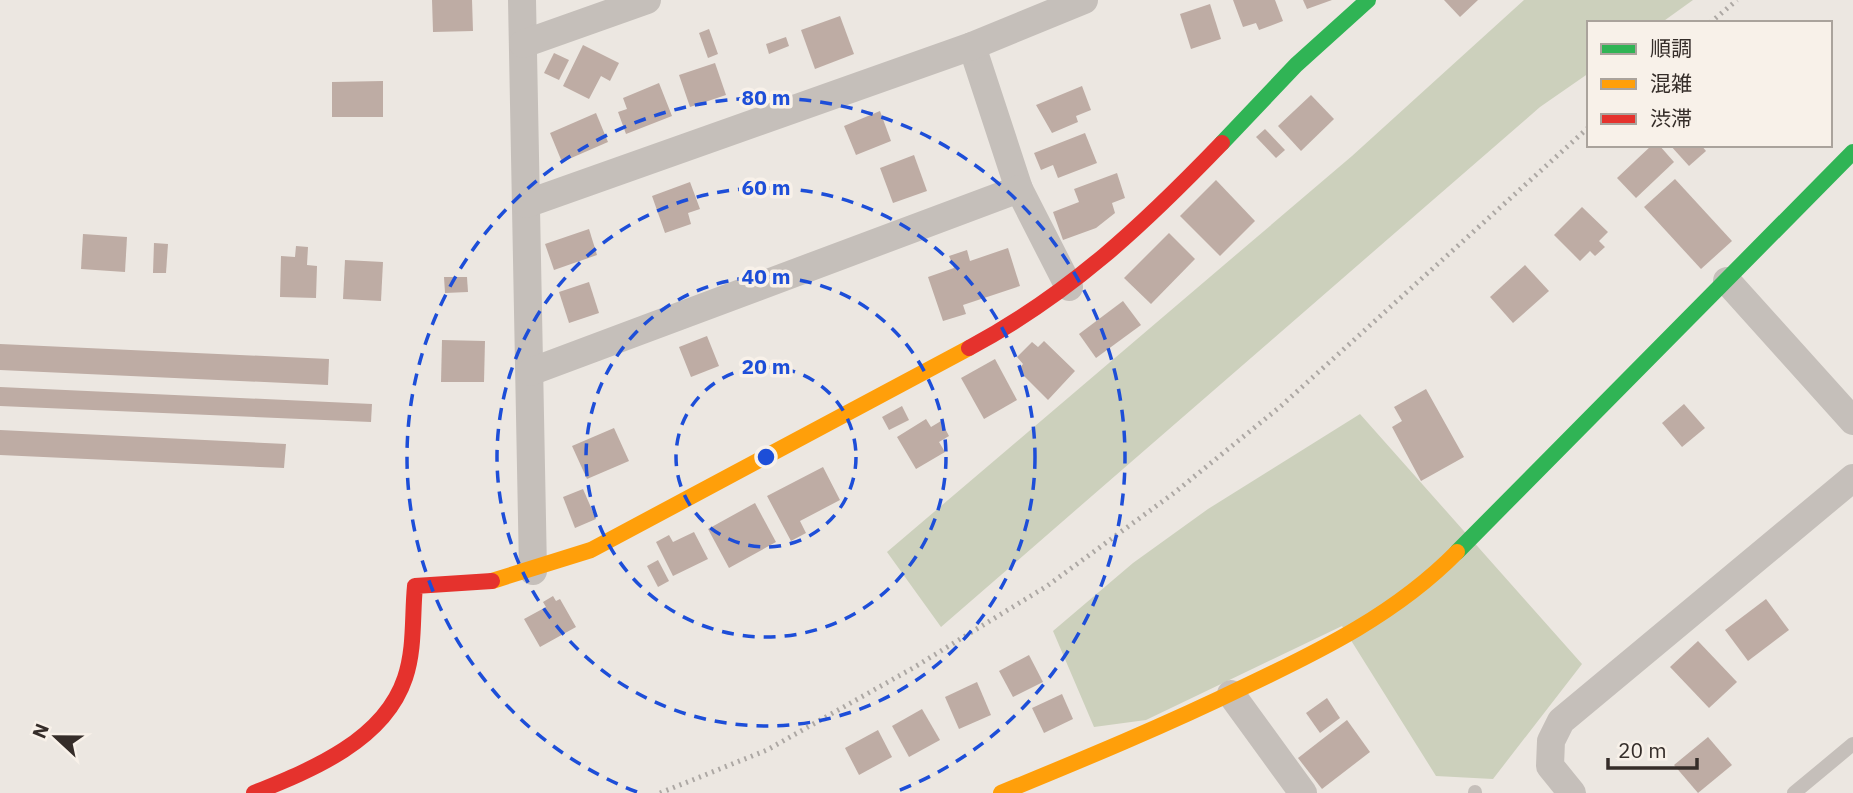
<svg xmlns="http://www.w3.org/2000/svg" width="1853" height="793" viewBox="0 0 1853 793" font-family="'IBM Plex Sans','Noto Sans JP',sans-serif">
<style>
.green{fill:#ccd0bc}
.building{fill:#beaca4}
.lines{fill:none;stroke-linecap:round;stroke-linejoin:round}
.lane{stroke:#c5bfba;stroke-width:14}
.street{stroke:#c5bfba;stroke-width:28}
.fast{stroke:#30b455;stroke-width:16}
.slow{stroke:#ff9f0a;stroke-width:16}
.jam{stroke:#e5322d;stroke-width:16}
.rail{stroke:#ada8a4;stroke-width:5;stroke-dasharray:2 5;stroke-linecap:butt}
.ring{fill:none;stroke:#1d4ed8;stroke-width:3.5;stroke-dasharray:12 9}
.centre{fill:#1d4ed8;stroke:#f8f1e9;stroke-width:3.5}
.ring-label{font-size:21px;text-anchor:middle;font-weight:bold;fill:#1d4ed8;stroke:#f8f1e9;stroke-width:7;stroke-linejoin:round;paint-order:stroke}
</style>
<rect width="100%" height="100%" fill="#ece7e1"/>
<g class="green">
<polygon points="1524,0 1693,0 1661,23 1589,23 1589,73 1540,107 941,627 887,552 1352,156"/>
<polygon points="1360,414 1582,664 1493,779 1436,776 1342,626 1146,720 1094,727 1053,631 1133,563 1208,509"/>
</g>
<g class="building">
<polygon points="432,0 472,0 473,31 433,32"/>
<polygon points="1233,0 1275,0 1283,21 1259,30 1256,23 1243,27"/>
<polygon points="1303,0 1332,0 1307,9"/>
<polygon points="1444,0 1478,0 1460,17"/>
<polygon points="1210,4 1221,39 1191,49 1180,14"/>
<polygon points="840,16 854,54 815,69 801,30"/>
<polygon points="709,29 718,54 708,58 699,33"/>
<polygon points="786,37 789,46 769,54 766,44"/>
<polygon points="583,45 619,63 610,81 601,76 589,99 563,86"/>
<polygon points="554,53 569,60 559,80 544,73"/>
<polygon points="715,63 726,95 690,107 679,75"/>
<polygon points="383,81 383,117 332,117 332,82"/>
<polygon points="659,83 672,116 626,134 618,112 627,109 623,98"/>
<polygon points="1082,86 1091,110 1076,116 1078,122 1052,133 1036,105"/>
<polygon points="1311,95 1334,119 1301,151 1278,126"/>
<polygon points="880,111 891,141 856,155 844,126"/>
<polygon points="596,113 608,142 562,162 550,133"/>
<polygon points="1265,129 1285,150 1276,158 1256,137"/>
<polygon points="1085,133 1097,163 1058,178 1053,165 1041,170 1034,153"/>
<polygon points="1652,145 1659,145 1674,162 1636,198 1617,178"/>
<polygon points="1670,145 1701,145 1706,151 1689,166"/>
<polygon points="914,155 927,191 893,203 880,168"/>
<polygon points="1117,173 1125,198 1112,203 1115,213 1096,228 1063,240 1053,212 1079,202 1074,189"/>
<polygon points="1675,179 1732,241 1701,269 1644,207"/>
<polygon points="1216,180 1255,221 1220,256 1180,216"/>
<polygon points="690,182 700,209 688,213 691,224 665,233 652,196"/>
<polygon points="1582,207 1608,232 1599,241 1605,247 1595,256 1590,251 1580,261 1554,235"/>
<polygon points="589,229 597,255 554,270 545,244"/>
<polygon points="1169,233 1195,259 1151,304 1124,278"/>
<polygon points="83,234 127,237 125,272 81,269"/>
<polygon points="154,243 168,244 166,273 153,273"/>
<polygon points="296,246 308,247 307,265 317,266 316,298 280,297 281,256 295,257"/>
<polygon points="1008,248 1020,286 963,305 966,314 943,321 928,277 954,268 949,256 967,250 970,261"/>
<polygon points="345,260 383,262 381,301 343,299"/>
<polygon points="1525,265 1549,291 1513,323 1490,297"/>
<polygon points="444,277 467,277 468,292 445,293"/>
<polygon points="589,282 599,313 569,323 559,292"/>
<polygon points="1123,301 1141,325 1096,358 1079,334"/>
<polygon points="707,336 719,366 691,377 679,347"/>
<polygon points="442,340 485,341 484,382 441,382"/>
<polygon points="1044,341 1075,371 1048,400 1018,370 1023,364 1017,357 1032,342 1038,347"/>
<polygon points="0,344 329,359 328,385 0,370"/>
<polygon points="995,359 1017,400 984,419 961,378"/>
<polygon points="0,387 372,404 371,422 0,406"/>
<polygon points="1426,389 1464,457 1421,481 1392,427 1402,421 1394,407"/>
<polygon points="1684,404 1705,428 1682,447 1662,423"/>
<polygon points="902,406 909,420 889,430 882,417"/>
<polygon points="926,419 931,427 941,421 949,436 939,442 945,452 916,469 897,437"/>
<polygon points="614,428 629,461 587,479 572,446"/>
<polygon points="0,430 286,444 284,468 0,455"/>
<polygon points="823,467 840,500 800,521 806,533 791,541 767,496"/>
<polygon points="583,489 596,519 575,528 563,497"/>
<polygon points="755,503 776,542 729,568 708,529"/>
<polygon points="694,532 708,559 673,576 656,542 669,535 673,542"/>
<polygon points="658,560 669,581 658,587 647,566"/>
<polygon points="553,596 556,601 560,599 576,627 540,647 524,619 546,607 543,602"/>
<polygon points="1766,599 1789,630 1748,661 1725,630"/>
<polygon points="1698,641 1737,682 1709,708 1670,667"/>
<polygon points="1029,655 1043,682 1013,697 999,671"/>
<polygon points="977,682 991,715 959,729 945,697"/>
<polygon points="1062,694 1073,719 1044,733 1032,708"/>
<polygon points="1327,698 1340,718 1320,733 1306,713"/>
<polygon points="922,709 940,740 909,757 892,726"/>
<polygon points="1347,720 1370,752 1322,789 1298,758"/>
<polygon points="878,730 892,757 859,775 845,748"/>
<polygon points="1708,737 1732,765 1698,793 1674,765"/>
</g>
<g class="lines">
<g class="lane">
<polyline points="1475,792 1475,793"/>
<polyline points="1794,793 1853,744"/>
</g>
<g class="street">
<polyline points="522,0 533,571"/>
<polyline points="523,44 647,0"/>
<polyline points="972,46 1019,189 1069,287"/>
<polyline points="526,204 972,46 1084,0"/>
<polyline points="1727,281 1853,421"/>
<polyline points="530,372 1019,189"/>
<polyline points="1231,694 1303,793"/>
<polyline points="1572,793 1550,766 1551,741 1561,721 1853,478"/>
</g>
<g class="fast">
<polyline points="1222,143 1296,65 1368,0"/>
<polyline points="1457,552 1853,152"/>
</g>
<g class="slow">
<polyline points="492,581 591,550 969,348"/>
<path d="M 1001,793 C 1084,759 1166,725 1246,686 C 1322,650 1397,613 1457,552"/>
</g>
<g class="jam">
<path d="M 969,348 C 1070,294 1143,225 1222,143"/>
<path d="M 254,793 C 311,770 384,741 405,678 C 415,649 412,616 415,586 L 492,581"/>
</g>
<g class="rail">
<polyline points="1710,23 1737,0"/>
<polyline points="660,793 767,750 913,668 1047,586 1174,493 1281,406 1589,127"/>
</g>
</g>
<g class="ring">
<circle cx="766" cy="457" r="90"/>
<circle cx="766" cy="457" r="180"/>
<circle cx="766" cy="457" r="269"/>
<path d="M637 792A359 359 0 1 1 895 792"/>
</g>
<circle cx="766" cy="457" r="10" class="centre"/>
<g class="ring-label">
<text x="766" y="105">80 m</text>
<text x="766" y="195">60 m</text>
<text x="766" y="284">40 m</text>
<text x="766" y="374">20 m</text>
</g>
<rect x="1587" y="21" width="245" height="126" fill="#f8f1e9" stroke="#aaa39c" stroke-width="2"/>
<rect x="1601" y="44" width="35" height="10" fill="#30b455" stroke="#aaa39c" stroke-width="2"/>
<text x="1650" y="56" font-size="21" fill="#352d29">順調</text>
<rect x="1601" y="79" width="35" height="10" fill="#ff9f0a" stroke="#aaa39c" stroke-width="2"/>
<text x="1650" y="91" font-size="21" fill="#352d29">混雑</text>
<rect x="1601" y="114" width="35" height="10" fill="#e5322d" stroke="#aaa39c" stroke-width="2"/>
<text x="1650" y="126" font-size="21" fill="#352d29">渋滞</text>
<g transform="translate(56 737) rotate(292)" stroke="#f8f1e9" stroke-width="5" paint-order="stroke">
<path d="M0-5L12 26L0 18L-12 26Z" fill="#352d29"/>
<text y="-10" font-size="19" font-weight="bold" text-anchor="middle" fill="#352d29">N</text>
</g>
<path d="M1608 758v10h89v-10" fill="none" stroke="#352d29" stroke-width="3.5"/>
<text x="1618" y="758" font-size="21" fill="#352d29" stroke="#f8f1e9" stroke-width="5" paint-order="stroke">20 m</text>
</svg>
